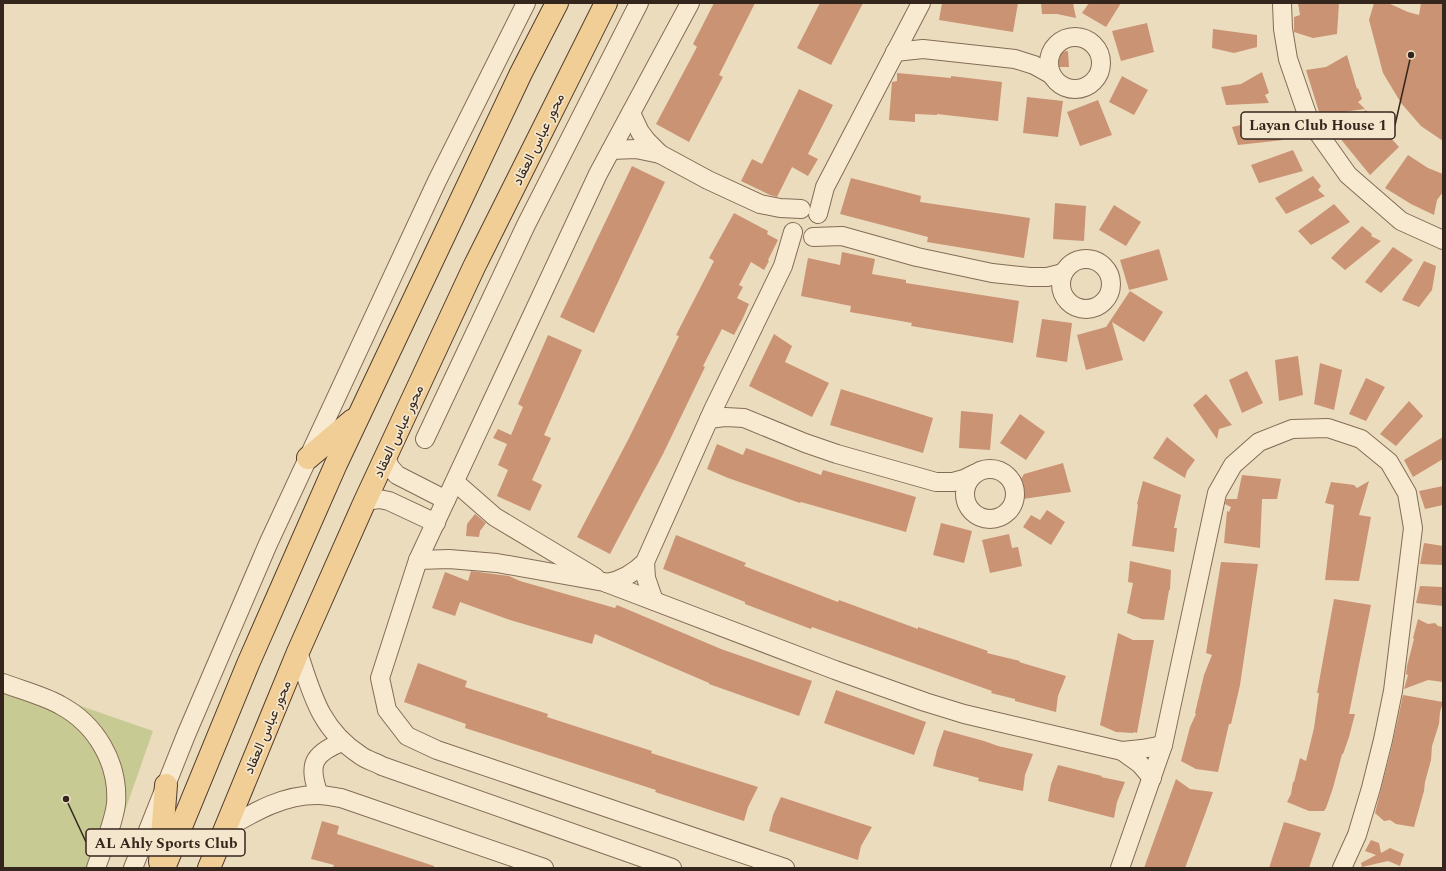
<svg xmlns="http://www.w3.org/2000/svg" width="1446" height="871" viewBox="0 0 1446 871" font-family="Spectral,Vazirmatn,serif">
<style>
.green{fill:#c7ca93}
.building{fill:#ca9374}
.lines{fill:none;stroke-linecap:round;stroke-linejoin:round}
.minor-casing{stroke:#846c57;stroke-width:20}
.major-casing{stroke:#513b2c;stroke-width:24}
.minor{stroke:#f8ead1;stroke-width:18}
.major{stroke:#f0ce95;stroke-width:22}
.labels{text-anchor:middle;stroke-width:3.5;stroke-linejoin:round;paint-order:stroke}
.street-label{font-size:14px;fill:#34261c;stroke:#f4e6cd}
.leader{fill:none;stroke:#34261c;stroke-width:1.5}
.callout-dot{fill:#34261c;stroke:#f4e6cd;stroke-width:1.5}
.callout{fill:#f4e6cd;stroke:#34261c;stroke-width:1.5}
.callout-label{font-size:15px;text-anchor:middle;font-weight:bold;fill:#34261c}
</style>
<rect width="100%" height="100%" fill="#ecdcbe"/>
<polygon class="green" points="3,679 153,731 105,868 3,868"/>
<g class="building">
<polygon points="714,3 755,3 719,75 723,77 689,142 656,124 697,47 693,44"/>
<polygon points="820,3 863,3 831,65 797,48"/>
<polygon points="942,3 1018,3 1013,32 939,20"/>
<polygon points="1041,3 1073,3 1076,18 1057,14 1042,14"/>
<polygon points="1089,3 1121,3 1106,27 1082,13"/>
<polygon points="1298,3 1339,3 1337,34 1313,38 1294,32 1294,17 1300,15"/>
<polygon points="1374,3 1388,3 1408,12 1419,15 1421,3 1443,3 1443,141 1421,126 1401,103 1383,73 1369,20"/>
<polygon points="1147,23 1154,52 1121,61 1112,31"/>
<polygon points="1213,29 1257,35 1257,47 1234,53 1212,48"/>
<polygon points="1068,51 1069,67 1059,67 1057,52"/>
<polygon points="1347,55 1357,89 1358,88 1362,99 1358,102 1365,109 1320,115 1306,70 1326,67"/>
<polygon points="1262,72 1269,93 1265,95 1269,103 1226,105 1221,87 1241,84"/>
<polygon points="897,73 951,78 951,76 1002,82 998,121 937,114 937,115 915,114 915,122 889,120 892,82 897,81"/>
<polygon points="1122,76 1148,90 1134,115 1109,102"/>
<polygon points="799,89 833,105 808,154 818,159 808,176 792,167 777,197 770,195 741,181 752,159 762,164"/>
<polygon points="1027,97 1063,101 1058,137 1023,133"/>
<polygon points="1098,100 1112,135 1080,146 1067,112"/>
<polygon points="1366,110 1399,147 1370,175 1335,132"/>
<polygon points="1276,117 1283,140 1238,145 1232,127"/>
<polygon points="1293,150 1303,171 1259,183 1251,165"/>
<polygon points="1408,155 1428,168 1443,174 1443,192 1437,200 1434,215 1411,204 1385,188"/>
<polygon points="632,166 665,182 594,333 560,317"/>
<polygon points="1313,176 1321,186 1318,190 1325,196 1286,214 1275,198"/>
<polygon points="851,178 921,196 920,202 1030,218 1024,258 927,242 928,237 840,214"/>
<polygon points="1055,203 1086,206 1084,241 1053,239"/>
<polygon points="1334,204 1350,222 1311,245 1298,231"/>
<polygon points="1114,205 1141,222 1126,246 1099,230"/>
<polygon points="734,213 768,231 767,234 778,240 768,260 769,261 764,270 751,262 739,285 743,287 737,298 749,304 743,318 734,335 722,329 703,366 705,367 663,454 610,554 577,537 628,440 663,369 679,336 676,335 714,261 709,258"/>
<polygon points="1362,226 1372,234 1371,236 1381,241 1345,270 1331,258"/>
<polygon points="1393,247 1413,260 1381,293 1365,282"/>
<polygon points="1159,249 1168,280 1129,290 1120,260"/>
<polygon points="842,252 875,259 872,274 906,280 906,283 1019,301 1013,343 911,326 912,323 850,312 851,306 801,296 808,258 840,265"/>
<polygon points="1424,261 1436,266 1432,290 1419,307 1402,300"/>
<polygon points="1130,291 1163,312 1144,342 1112,322 1123,360 1086,370 1077,335 1106,327"/>
<polygon points="1042,319 1072,323 1067,362 1036,357"/>
<polygon points="774,334 792,346 785,362 829,383 812,417 749,386"/>
<polygon points="548,335 582,350 544,435 551,438 532,480 542,485 530,511 497,496 508,470 498,465 507,444 493,438 498,429 511,435 523,407 518,404"/>
<polygon points="1298,356 1303,395 1279,401 1275,360"/>
<polygon points="1320,363 1342,370 1334,410 1314,404"/>
<polygon points="1247,371 1263,403 1242,413 1229,380"/>
<polygon points="1366,378 1385,387 1366,421 1349,414"/>
<polygon points="841,389 933,418 923,453 830,425"/>
<polygon points="1206,394 1232,425 1219,429 1217,439 1193,405"/>
<polygon points="1409,401 1423,416 1396,446 1380,434"/>
<polygon points="961,411 993,414 990,450 959,448"/>
<polygon points="1020,414 1045,432 1026,460 1000,443"/>
<polygon points="1167,437 1195,460 1187,471 1185,478 1153,458"/>
<polygon points="1443,437 1443,459 1413,477 1404,460"/>
<polygon points="717,444 743,455 746,448 821,475 823,470 916,497 906,532 801,502 800,503 728,478 707,469"/>
<polygon points="1063,463 1071,492 1023,499 1020,485 1021,479 1024,474"/>
<polygon points="1242,475 1281,479 1277,499 1262,499 1260,548 1224,543 1227,511 1229,512 1231,507 1225,504 1226,499 1237,499"/>
<polygon points="1143,481 1181,495 1174,528 1177,528 1174,552 1132,546 1138,505 1137,504"/>
<polygon points="1369,481 1359,515 1371,517 1359,581 1325,580 1334,505 1325,503 1331,482 1354,485 1357,488"/>
<polygon points="1443,486 1443,505 1425,509 1419,491"/>
<polygon points="1047,510 1065,522 1051,545 1023,527 1031,515 1040,520"/>
<polygon points="475,514 486,523 480,531 479,537 466,536 467,524"/>
<polygon points="941,523 972,531 964,563 933,555"/>
<polygon points="1009,534 1012,548 1018,547 1022,566 990,573 982,540"/>
<polygon points="676,535 746,563 744,566 838,602 839,600 918,629 918,627 988,651 987,653 1020,661 1019,662 1066,676 1058,696 1056,712 1015,701 1015,699 991,693 992,691 812,627 811,629 745,604 745,602 663,569"/>
<polygon points="1424,543 1443,546 1443,565 1420,564"/>
<polygon points="1130,561 1171,570 1170,590 1169,590 1164,620 1142,619 1127,613 1133,583 1128,582"/>
<polygon points="1221,562 1258,564 1240,685 1231,724 1229,724 1218,772 1196,769 1181,761 1190,727 1196,714 1195,713 1204,675 1212,655 1206,653"/>
<polygon points="471,571 509,576 520,581 615,608 617,605 721,649 812,681 799,716 709,684 709,683 595,634 592,644 510,620 460,602 455,616 432,608 445,572 468,581"/>
<polygon points="1420,586 1443,587 1443,606 1416,603"/>
<polygon points="1334,599 1371,605 1349,714 1355,714 1349,737 1343,754 1342,754 1333,788 1326,808 1324,811 1309,811 1287,802 1291,794 1293,782 1294,782 1300,758 1306,761 1314,728 1319,693 1317,693"/>
<polygon points="1418,619 1428,624 1435,623 1438,626 1443,627 1443,682 1428,680 1404,689 1408,675 1406,674 1407,666 1414,639 1413,638"/>
<polygon points="1118,633 1133,640 1154,640 1137,733 1134,732 1133,733 1116,732 1100,725"/>
<polygon points="418,663 467,681 465,687 548,714 547,717 652,751 651,753 758,787 748,807 744,821 655,792 656,790 465,728 466,724 404,702"/>
<polygon points="836,690 926,722 914,755 824,723"/>
<polygon points="1403,695 1443,702 1440,712 1439,724 1432,746 1431,760 1425,782 1424,791 1414,827 1396,824 1390,820 1384,821 1375,813 1392,746"/>
<polygon points="944,730 984,741 998,746 1033,754 1025,775 1023,791 978,781 979,778 933,766 937,750"/>
<polygon points="1058,765 1102,776 1101,777 1125,782 1117,802 1114,818 1048,801 1051,784"/>
<polygon points="1176,779 1190,789 1213,792 1204,817 1185,868 1144,868"/>
<polygon points="781,797 872,827 861,846 858,860 769,831 773,815"/>
<polygon points="322,821 339,826 337,834 434,866 434,868 333,868 334,865 311,859"/>
<polygon points="1284,822 1321,833 1309,868 1269,868"/>
<polygon points="1371,840 1379,843 1381,853 1390,848 1404,854 1400,866 1388,861 1362,867 1361,863 1376,855 1365,851"/>
</g>
<g class="lines">
<g class="minor-casing">
<g id="minor">
<polyline points="690,3 598,174 418,560 380,678 387,710 407,736 437,750 785,868"/>
<polyline points="1282,3 1283,29 1288,59 1309,120 1348,175 1401,221 1443,240"/>
<circle cx="1075" cy="63" r="26"/>
<polyline points="895,52 923,49 1015,59 1034,65 1052,75"/>
<polyline points="631,113 640,132 646,140 660,154 708,180 760,204 780,208 801,209"/>
<polyline points="611,150 636,149 660,154"/>
<polyline points="818,214 825,187 921,3"/>
<polyline points="813,237 842,236 917,257 992,273 1030,277 1047,277 1063,273"/>
<circle cx="1086" cy="284" r="25"/>
<polyline points="709,419 725,417 744,418 805,443 837,454 936,482 953,482 964,479 974,474"/>
<polyline points="425,439 526,225 639,3"/>
<polyline points="386,457 390,467 397,475 446,500"/>
<circle cx="990" cy="494" r="25"/>
<polyline points="455,482 495,517 595,577"/>
<polyline points="365,501 379,499 389,501 436,523"/>
<polyline points="418,560 449,559 497,563 604,582 835,670 925,702 964,714 1122,751 1142,749 1163,745"/>
<polyline points="645,562 646,578 654,601"/>
<path d="M 607,583 C 622,580 634,573 645,562 L 713,410 L 783,266 L 793,232"/>
<path d="M 298,652 C 312,694 320,729 360,755 C 366,760 375,762 382,766 L 672,868"/>
<path d="M 3,683 C 21,690 44,696 60,705 C 96,724 119,763 116,804 C 113,826 103,847 96,868"/>
<polyline points="1122,751 1140,764 1152,778"/>
<path d="M 319,795 C 308,765 312,754 342,742"/>
<path d="M 225,829 C 254,812 284,794 319,795 C 326,795 334,797 341,798 L 544,868"/>
<polyline points="133,868 186,735 268,544 437,181 526,3"/>
<polyline points="1120,868 1163,745 1217,493 1233,465 1259,442 1292,429 1328,428 1361,439 1389,462 1407,493 1413,528 1393,691 1383,740 1371,788 1357,835 1342,868"/>
</g>
</g>
<g class="major-casing">
<g id="major">
<polyline points="308,458 353,420"/>
<polyline points="160,862 166,785"/>
<polyline points="164,868 248,664 336,464 521,73 557,3"/>
<polyline points="209,868 298,652 365,501 474,267 606,3"/>
</g>
</g>
<use href="#minor" class="minor"/>
<use href="#major" class="major"/>
</g>
<g class="labels">
<g class="street-label">
<text transform="translate(538 139) rotate(-64)" y="5">محور عباس العقاد</text>
<text transform="translate(398 431) rotate(-65)" y="5">محور عباس العقاد</text>
<text transform="translate(267 727) rotate(-67)" y="5">محور عباس العقاد</text>
</g>
</g>
<path class="leader" d="M1411 55L1395 125M66 799L86 842"/>
<g class="callout-dot">
<circle cx="1411" cy="55" r="4"/>
<circle cx="66" cy="799" r="4"/>
</g>
<g class="callout">
<rect x="1241" y="112" width="154" height="27" rx="4"/>
<rect x="86" y="829" width="159" height="27" rx="4"/>
</g>
<g class="callout-label">
<text x="1318" y="130">Layan Club House 1</text>
<text x="166" y="848">AL Ahly Sports Club</text>
</g>
<rect width="1446" height="871" fill="none" stroke="#34261c" stroke-width="8"/>
</svg>
